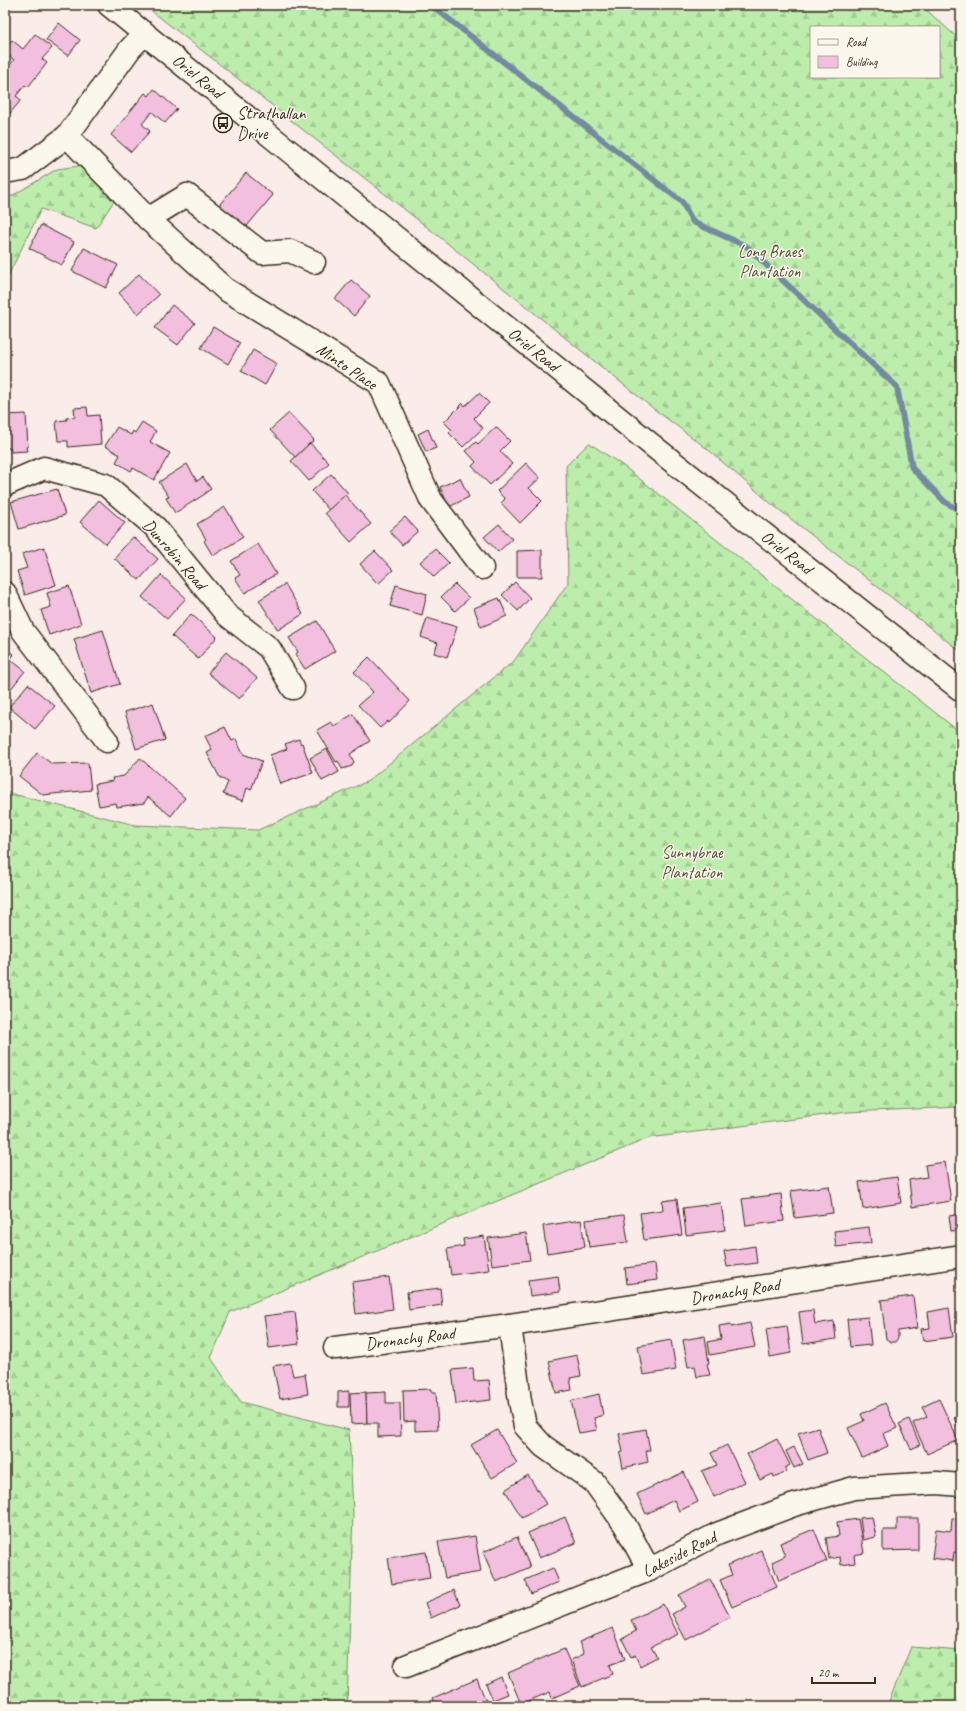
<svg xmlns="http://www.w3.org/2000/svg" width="966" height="1711" viewBox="0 0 966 1711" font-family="Caveat,sans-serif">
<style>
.forest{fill:url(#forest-firs);stroke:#7c8c65;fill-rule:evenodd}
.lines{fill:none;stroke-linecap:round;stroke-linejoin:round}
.stream{stroke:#738a9f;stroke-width:6}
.building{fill:#f2bfde;stroke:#3b2a1e}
.minor-casing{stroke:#3b2a1e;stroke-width:25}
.major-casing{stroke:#3b2a1e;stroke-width:25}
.minor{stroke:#fbf7ec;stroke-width:22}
.major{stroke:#fbf7ec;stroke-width:22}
.labels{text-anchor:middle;stroke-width:3;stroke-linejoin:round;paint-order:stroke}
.street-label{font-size:17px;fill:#3b2a1e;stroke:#fbf7ec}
.poi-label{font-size:17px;fill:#3b2a1e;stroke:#fbf7ec;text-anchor:start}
.park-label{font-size:17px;fill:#55513a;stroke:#fbf7ec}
</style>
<defs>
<pattern id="forest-firs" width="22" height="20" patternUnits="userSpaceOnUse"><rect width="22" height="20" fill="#bdedac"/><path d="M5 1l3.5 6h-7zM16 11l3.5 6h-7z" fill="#a3cb94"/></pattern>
</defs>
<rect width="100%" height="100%" fill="#f9ece9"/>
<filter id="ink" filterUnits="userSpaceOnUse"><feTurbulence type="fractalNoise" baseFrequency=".025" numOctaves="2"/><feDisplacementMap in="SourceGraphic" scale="8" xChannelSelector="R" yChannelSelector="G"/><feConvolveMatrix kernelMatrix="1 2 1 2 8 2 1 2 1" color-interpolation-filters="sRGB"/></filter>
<g filter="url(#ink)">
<g class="forest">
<path d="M 144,5 L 921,5 L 961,41 L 961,652 L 768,501 L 705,447 L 654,409 L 432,231 ZM 811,27 L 939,27 L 939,77 L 811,77 Z"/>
<polygon points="79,166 114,201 96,228 41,209 8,276 5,274 5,200 57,169"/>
<polygon points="589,443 622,465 961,733 961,1107 848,1112 649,1138 230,1312 211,1358 241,1402 349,1430 353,1512 347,1706 5,1706 5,792 135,825 258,830 368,781 514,661 568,583 566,466"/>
<polygon points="911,1647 961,1651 961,1706 887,1706"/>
</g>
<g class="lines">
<polyline class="stream" points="431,5 682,202 693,222 746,246 897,387 912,468 945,502 961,511"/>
</g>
<g class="building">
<polygon points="59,23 80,40 68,56 46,40"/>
<polygon points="35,34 52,48 42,59 47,63 28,87 25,85 16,96 21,100 6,118 5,70 14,60 5,53 5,49 12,40 23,49"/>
<polygon points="154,89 177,109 165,123 152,112 142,124 150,131 131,152 111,135 145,93 149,96"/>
<polygon points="246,173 273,195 242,232 215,210"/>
<polygon points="41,225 74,242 62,265 29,248"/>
<polygon points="84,248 118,265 106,288 72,271"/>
<polygon points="139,274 159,295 138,314 119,293"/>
<polygon points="351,280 370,296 354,316 335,299"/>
<polygon points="172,305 195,323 178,345 155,328"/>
<polygon points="213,327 240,343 228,364 201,348"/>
<polygon points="253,350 277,364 265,385 241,371"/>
<polygon points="479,393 489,403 474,418 483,428 463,447 449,433 452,430 444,422 463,403 465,406"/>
<polygon points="87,407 88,416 99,415 101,444 68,447 68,441 58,441 56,421 67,420 66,418 75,417 74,408"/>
<polygon points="289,413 314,440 295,457 270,430"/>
<polygon points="26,414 28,447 26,447 27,451 11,452 10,448 5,449 5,415"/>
<polygon points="142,422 156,431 150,442 170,453 154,480 133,468 131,471 116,462 120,455 105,446 117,427 131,435 133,431 135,433"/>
<polygon points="496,427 510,441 500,451 512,464 490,485 472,466 476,462 466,451 476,442 478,444"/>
<polygon points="428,429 436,448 426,452 418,434"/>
<polygon points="310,443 329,463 309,481 291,461"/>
<polygon points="526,463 540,478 529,488 542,501 520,523 501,503 505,499 497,491"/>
<polygon points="187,464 197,481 203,477 211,489 205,493 205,494 175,513 166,498 169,497 159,482"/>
<polygon points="331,474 348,493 329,510 312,491"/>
<polygon points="460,478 469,497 449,507 440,487"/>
<polygon points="57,489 65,515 19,529 11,502"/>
<polygon points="345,495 371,524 351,542 325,513"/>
<polygon points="99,500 125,523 106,544 80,522"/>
<polygon points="225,507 243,537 213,556 204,541 206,539 197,524"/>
<polygon points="405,517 418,531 402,545 389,531"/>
<polygon points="499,524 512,539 498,552 484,537"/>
<polygon points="133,537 158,559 139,580 114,558"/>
<polygon points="258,544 276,574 245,593 235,578 240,575 231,561"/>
<polygon points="44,547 56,585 25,595 17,571 27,568 22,554"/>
<polygon points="435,549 449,563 434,577 420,562"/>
<polygon points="542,550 542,577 517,577 517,551"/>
<polygon points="375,551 393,570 378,584 360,564"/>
<polygon points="161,575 186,598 167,619 142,597"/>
<polygon points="515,582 530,598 518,611 502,595"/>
<polygon points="285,584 303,614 278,630 259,600"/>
<polygon points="455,584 469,598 455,611 441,597"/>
<polygon points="396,585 427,594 422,615 390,606"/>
<polygon points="69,586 81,624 49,635 41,610 51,607 47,593"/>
<polygon points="499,598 507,616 481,627 474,608"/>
<polygon points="191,614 217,637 198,659 172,636"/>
<polygon points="427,618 457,627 447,657 434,653 438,643 421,637"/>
<polygon points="317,621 335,651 305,669 295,654 298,652 289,638"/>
<polygon points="103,630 120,684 91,693 74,639"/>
<polygon points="5,647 14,655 10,659 25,671 6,695"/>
<polygon points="226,652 257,678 239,699 208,673"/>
<polygon points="369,657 410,701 389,723 388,721 380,728 358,705 373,692 354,672"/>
<polygon points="28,684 55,706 35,729 9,707"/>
<polygon points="153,703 165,740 136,749 125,712"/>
<polygon points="353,714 370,741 350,754 354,762 352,766 342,769 338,761 336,762 317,730 331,722 334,726"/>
<polygon points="225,727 232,741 236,739 243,754 262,761 251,790 247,788 243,801 223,794 228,782 220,778 207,753 212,750 205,736"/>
<polygon points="299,739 301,744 302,743 313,773 280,784 270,755 287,749 285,744"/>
<polygon points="327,749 339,772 322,781 310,758"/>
<polygon points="37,753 52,764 88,763 91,790 43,795 19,776"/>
<polygon points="140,758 185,798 171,816 148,797 144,803 117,807 116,803 99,806 95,784 113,781 112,778 124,776"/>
<polygon points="945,1162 951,1201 912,1207 909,1180 927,1177 925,1165"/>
<polygon points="897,1177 901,1203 863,1209 859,1182"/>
<polygon points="829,1186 833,1213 795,1218 791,1191"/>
<polygon points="781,1194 784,1221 746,1226 742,1199"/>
<polygon points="677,1199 682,1235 644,1240 640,1213 663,1210 662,1201"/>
<polygon points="721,1203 725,1230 686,1235 683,1208"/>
<polygon points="961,1214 961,1230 951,1231 949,1216"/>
<polygon points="624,1215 628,1242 589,1247 586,1220"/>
<polygon points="581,1220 585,1247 547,1253 543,1226"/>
<polygon points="869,1227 871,1243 836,1247 834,1231"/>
<polygon points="526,1233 530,1260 492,1265 488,1238"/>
<polygon points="484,1236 489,1270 451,1275 447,1249 464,1246 463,1239"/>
<polygon points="755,1246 757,1263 727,1267 724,1251"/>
<polygon points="655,1264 657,1280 627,1284 625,1268"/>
<polygon points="558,1276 560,1292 530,1296 528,1280"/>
<polygon points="389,1277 393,1309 356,1314 352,1282"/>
<polygon points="440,1288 442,1305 409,1310 407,1292"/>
<polygon points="913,1296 917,1328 898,1331 898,1338 895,1342 891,1342 886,1339 881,1300"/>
<polygon points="949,1308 953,1337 923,1341 921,1329 930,1328 928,1312"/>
<polygon points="813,1310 815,1324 834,1321 836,1339 803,1344 799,1312"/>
<polygon points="295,1312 299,1344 269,1348 264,1316"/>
<polygon points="868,1317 871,1345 850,1347 847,1319"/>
<polygon points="750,1323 755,1347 710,1355 708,1342 721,1339 719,1326 731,1324 731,1327"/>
<polygon points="787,1326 791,1353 770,1357 766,1329"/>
<polygon points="705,1336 709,1363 707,1364 710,1375 697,1377 695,1366 688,1367 683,1340"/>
<polygon points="671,1340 676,1370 643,1375 638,1346"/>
<polygon points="577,1355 581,1376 570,1378 572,1390 556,1393 549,1361"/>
<polygon points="290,1363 293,1376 305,1374 308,1394 280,1399 273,1366"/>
<polygon points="473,1368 474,1381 489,1380 491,1400 456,1404 452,1370"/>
<polygon points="431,1389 431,1392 436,1392 438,1430 415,1431 415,1421 404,1422 403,1390"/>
<polygon points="349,1391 349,1407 338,1407 338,1392"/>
<polygon points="366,1392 367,1423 351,1424 350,1393"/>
<polygon points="386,1392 386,1403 400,1403 401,1436 378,1437 378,1423 367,1423 366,1393"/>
<polygon points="599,1394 603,1415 594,1418 597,1430 579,1433 571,1401"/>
<polygon points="939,1399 958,1440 927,1454 913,1423 927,1417 922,1407"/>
<polygon points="885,1403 897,1428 883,1434 888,1446 862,1458 848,1428 864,1421 861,1414"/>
<polygon points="961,1415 961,1433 954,1418"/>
<polygon points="909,1419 920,1445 911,1449 899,1424"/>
<polygon points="818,1427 827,1453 808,1460 798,1433"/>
<polygon points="646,1429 650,1450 646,1450 648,1462 623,1468 620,1453 623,1452 619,1434"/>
<polygon points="497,1430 517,1463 492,1478 471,1445"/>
<polygon points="777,1439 790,1465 785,1468 787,1471 774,1477 773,1474 760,1480 747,1454"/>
<polygon points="727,1445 745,1482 714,1497 702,1471 717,1465 711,1453"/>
<polygon points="794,1447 803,1464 794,1468 786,1451"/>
<polygon points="684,1472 698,1502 679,1511 674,1500 646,1514 637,1494"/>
<polygon points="528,1475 546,1504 522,1518 505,1490"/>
<polygon points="565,1517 576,1543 539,1558 528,1533"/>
<polygon points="872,1517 876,1537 863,1540 860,1518"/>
<polygon points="897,1518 918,1518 918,1550 883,1551 883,1530 897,1530"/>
<polygon points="952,1518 961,1519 961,1553 954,1552 953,1561 932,1558 936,1529 951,1531"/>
<polygon points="858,1519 864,1553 854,1555 855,1563 841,1565 840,1557 829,1559 826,1538 839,1536 837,1522"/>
<polygon points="814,1529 827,1561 779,1581 772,1562 785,1556 780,1543"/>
<polygon points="475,1536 481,1572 445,1578 438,1542"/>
<polygon points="517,1537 530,1567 496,1582 483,1552"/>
<polygon points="761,1550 777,1587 732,1607 720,1580 732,1575 728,1565"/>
<polygon points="426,1552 430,1578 392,1584 388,1558"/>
<polygon points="553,1568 559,1582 531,1594 525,1580"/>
<polygon points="710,1579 730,1617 686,1640 672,1614 685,1607 679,1595"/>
<polygon points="454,1590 460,1605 431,1618 425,1603"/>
<polygon points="663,1604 678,1634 651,1647 657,1657 640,1666 635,1655 631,1657 622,1639 636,1631 631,1620"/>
<polygon points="613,1628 625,1659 610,1665 613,1674 582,1687 571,1660 584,1654 579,1642"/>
<polygon points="564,1649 580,1686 552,1698 550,1692 521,1704 508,1673"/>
<polygon points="501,1677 508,1694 493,1700 486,1684"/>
<polygon points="477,1679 488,1706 436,1706 433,1698"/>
</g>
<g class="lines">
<g class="minor-casing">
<g id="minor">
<polyline points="67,136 148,219 225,289 379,383 431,500 482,568"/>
<polyline points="5,172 23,169 67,136 130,49 145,33"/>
<polyline points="148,219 187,195 262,253 290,251 314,262"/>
<polyline points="5,485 44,468 106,485 155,527 227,615 269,648 293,688"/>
<polyline points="5,593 23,631 107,741"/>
<polyline points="510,1325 520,1401 525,1426 543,1446 594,1482 625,1525 649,1570"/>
<polyline points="335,1348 510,1325 961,1256"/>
<polyline points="406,1666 649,1570 717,1534 794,1505 854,1488 937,1483 961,1485"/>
</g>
</g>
<g class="major-casing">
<polyline id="major" points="109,5 658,450 961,690"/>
</g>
<use href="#minor" class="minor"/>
<use href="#major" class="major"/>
</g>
</g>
<defs>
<g id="bus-ring" transform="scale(1)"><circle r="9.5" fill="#fbf7ec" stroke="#3b2a1e" stroke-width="1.5"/><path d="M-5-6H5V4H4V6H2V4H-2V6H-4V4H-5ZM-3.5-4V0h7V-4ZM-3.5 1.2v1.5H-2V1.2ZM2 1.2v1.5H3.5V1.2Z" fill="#3b2a1e"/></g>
</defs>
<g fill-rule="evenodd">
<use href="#bus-ring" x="223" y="123"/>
</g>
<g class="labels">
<g class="street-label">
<text transform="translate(198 76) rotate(39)" y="6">Oriel Road</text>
<text transform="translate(534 349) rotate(39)" y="6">Oriel Road</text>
<text transform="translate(347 366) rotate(34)" y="6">Minto Place</text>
<text transform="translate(787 552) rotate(38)" y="6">Oriel Road</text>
<text transform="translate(175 554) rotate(49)" y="6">Dunrobin Road</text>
<text transform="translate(735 1291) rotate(-9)" y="6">Dronachy Road</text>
<text transform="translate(410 1338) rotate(-7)" y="6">Dronachy Road</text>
<text transform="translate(679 1554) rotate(-27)" y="6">Lakeside Road</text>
</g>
<g class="poi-label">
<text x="237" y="119">Strathallan<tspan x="237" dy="20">Drive</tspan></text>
</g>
<g class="park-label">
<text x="770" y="257">Long Braes<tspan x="770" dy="20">Plantation</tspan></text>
<text x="692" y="858">Sunnybrae<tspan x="692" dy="20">Plantation</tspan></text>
</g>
</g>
<rect width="966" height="1711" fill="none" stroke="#fbf7ec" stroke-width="20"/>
<rect x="10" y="10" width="946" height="1691" fill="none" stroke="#3b2a1e" stroke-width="1.5" filter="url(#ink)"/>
<rect x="810" y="26" width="130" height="52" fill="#fbf7ec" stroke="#aea59a"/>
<rect x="818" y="39" width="20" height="6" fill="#fbf7ec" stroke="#aea59a"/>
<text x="846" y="46" font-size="12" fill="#3b2a1e">Road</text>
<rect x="818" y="56" width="20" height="12" fill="#f2bfde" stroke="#aea59a"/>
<text x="846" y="66" font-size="12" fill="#3b2a1e">Building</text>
<path d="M812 1677v6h63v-6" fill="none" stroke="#3b2a1e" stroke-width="2"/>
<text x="818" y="1677" font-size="12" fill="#3b2a1e" stroke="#fbf7ec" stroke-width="3" paint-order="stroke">20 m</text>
</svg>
